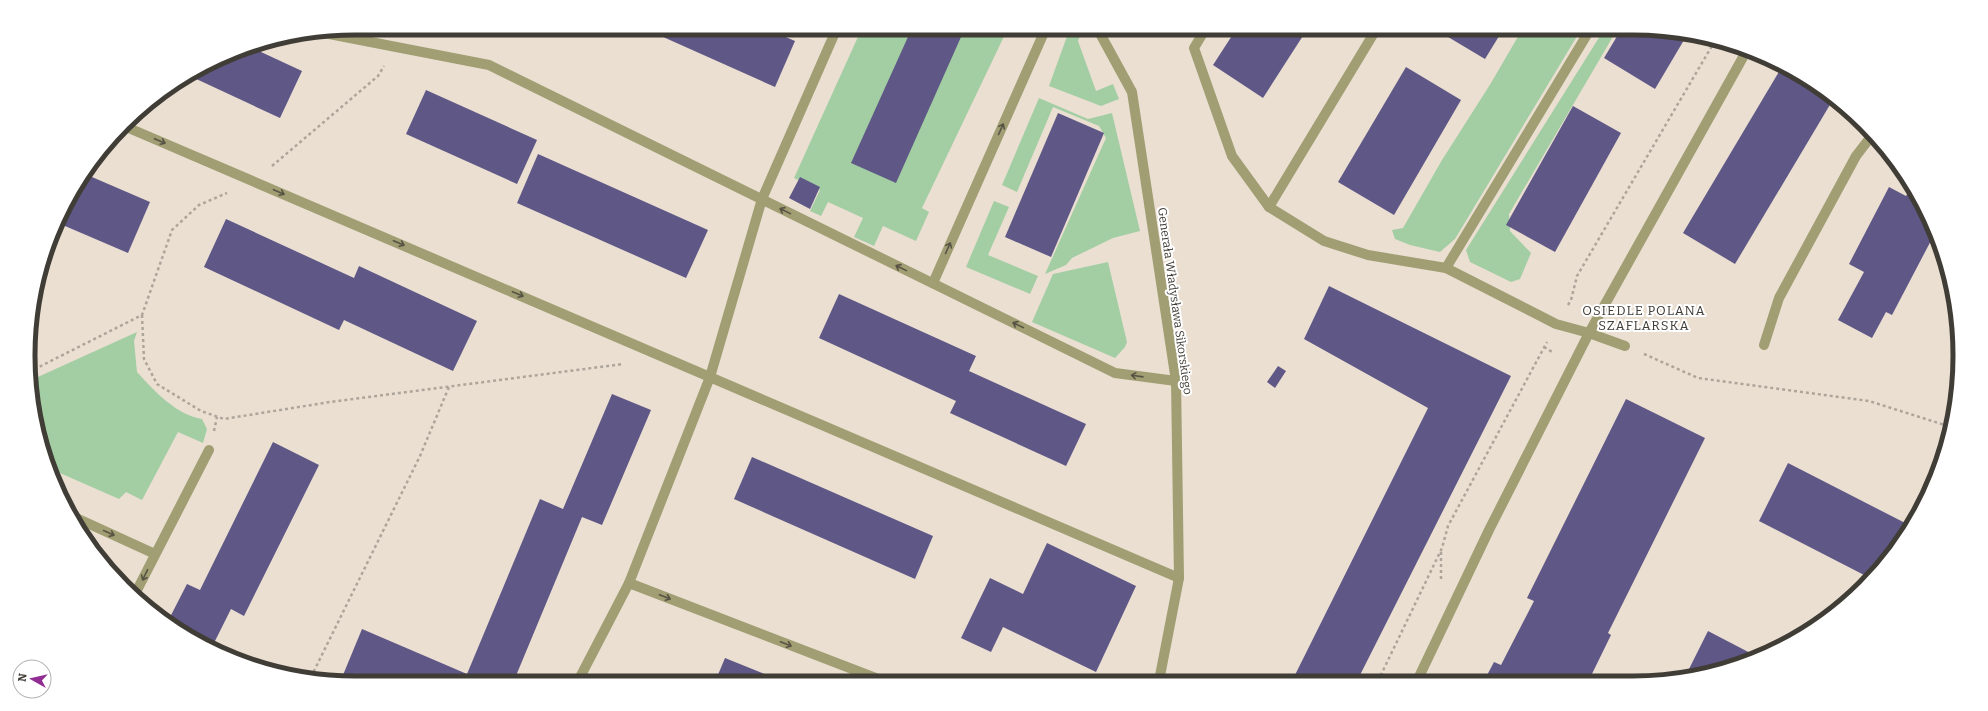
<svg xmlns="http://www.w3.org/2000/svg" width="1988" height="711" viewBox="0 0 1988 711" font-family="Bitter,serif">
<style>
.green{fill:#a3cea4}
.building{fill:#5f5886}
.lines{fill:none;stroke-linecap:round;stroke-linejoin:round}
.path{stroke:#aea59a;stroke-width:2.5;stroke-dasharray:3 3;stroke-linecap:butt}
.minor{stroke:#a09e72;stroke-width:10}
.oneway{stroke:#585445}
.labels{text-anchor:middle;stroke-width:4;stroke-linejoin:round;paint-order:stroke}
.street-label{font-size:12px;fill:#403c36;stroke:#fff}
.neighbourhood-label{font-size:13px;letter-spacing:1px;fill:#403c36;stroke:#fff}
.rim{fill:none;stroke:#403c36;stroke-width:5}
</style>
<rect width="100%" height="100%" fill="#ebdfd2"/>
<g class="green">
<polygon points="536,28 604,28 603,36"/>
<polygon points="862,28 1008,28 922,208 929,212 916,241 883,226 874,246 854,237 863,218 828,202 821,216 810,211 820,190 794,178"/>
<polygon points="1070,28 1083,28 1078,41 1096,91 1113,84 1119,99 1101,106 1049,86"/>
<polygon points="1523,28 1582,28 1455,239 1440,252 1410,245 1395,239 1392,230 1403,228 1442,160 1491,83"/>
<polygon points="1605,28 1618,28 1509,214 1510,231 1531,253 1520,279 1511,282 1470,262 1466,250"/>
<polygon points="1039,98 1088,119 1112,113 1140,231 1113,238 1072,258 1066,265 1045,274 1106,138 1099,126 1053,107 1017,192 1002,185"/>
<polygon points="994,201 1009,207 988,255 1038,276 1030,294 966,267"/>
<polygon points="1108,262 1127,342 1125,347 1115,358 1032,322 1053,274"/>
<path d="M 137,332 L 134,341 L 137,372 C 154,391 177,415 202,419 L 207,429 L 203,443 L 178,432 L 142,500 L 126,492 L 119,499 L 53,470 L 39,440 L 29,381 Z"/>
</g>
<g class="building">
<polygon points="643,28 765,28 795,41 775,87"/>
<polygon points="912,28 965,28 896,183 851,163"/>
<polygon points="1237,28 1308,28 1263,98 1213,65"/>
<polygon points="1433,28 1504,28 1485,59"/>
<polygon points="1622,28 1687,35 1655,89 1604,58"/>
<polygon points="250,47 302,71 280,118 192,77 230,53"/>
<polygon points="1783,65 1834,98 1735,264 1683,233"/>
<polygon points="1406,67 1461,100 1394,215 1338,182"/>
<polygon points="426,90 537,140 517,184 406,134"/>
<polygon points="1573,106 1621,133 1555,252 1506,225"/>
<polygon points="1058,113 1104,133 1051,257 1005,237"/>
<polygon points="538,154 708,230 686,278 517,203"/>
<polygon points="85,174 150,202 128,253 58,223 62,210"/>
<polygon points="800,177 820,187 810,209 789,198"/>
<polygon points="1912,186 1935,233 1892,315 1886,312 1872,338 1838,320 1864,272 1849,264 1889,187 1906,196"/>
<polygon points="226,219 354,278 359,266 477,321 453,371 344,320 339,330 204,267"/>
<polygon points="1329,286 1511,376 1357,681 1292,681 1428,408 1304,339"/>
<polygon points="839,294 976,356 969,371 1086,424 1066,466 950,413 956,401 819,338"/>
<polygon points="1278,366 1286,371 1275,388 1267,382"/>
<polygon points="612,394 651,410 602,525 582,517 513,683 362,683 343,675 362,629 467,674 540,499 563,509"/>
<polygon points="1626,399 1705,438 1608,633 1611,635 1589,680 1484,681 1494,662 1501,665 1534,601 1527,598"/>
<polygon points="273,442 319,465 244,616 231,609 213,645 173,628 167,623 187,584 200,590"/>
<polygon points="752,457 933,536 915,579 734,499"/>
<polygon points="1788,463 1911,526 1868,577 1759,521"/>
<polygon points="1924,489 1928,491 1924,501 1919,499"/>
<polygon points="1047,543 1136,586 1096,672 1003,627 991,652 961,638 990,578 1023,594"/>
<polygon points="1708,631 1756,656 1685,677"/>
<polygon points="725,658 784,682 715,682"/>
</g>
<g class="lines">
<g class="path">
<polyline points="272,166 378,76 384,66"/>
<polyline points="1568,305 1571,300 1577,276 1716,39"/>
<polyline points="142,315 144,359 157,384 201,411 224,419 330,402 623,364"/>
<polyline points="1544,347 1554,353"/>
<polyline points="1644,354 1698,378 1869,401 1951,427"/>
<polyline points="29,372 142,315 172,230 199,205 227,193"/>
<polyline points="214,431 217,417"/>
<polyline points="1441,579 1441,550"/>
<polyline points="311,677 420,456 449,387"/>
<polyline points="1378,681 1442,548 1448,526 1547,342"/>
</g>
<g class="minor">
<polyline points="1097,28 1132,92 1176,381 1179,578 1159,681"/>
<polyline points="1206,28 1194,48 1232,156 1269,207 1324,241 1368,255 1446,268 1556,324 1589,333 1625,346"/>
<polyline points="319,32 489,65 1115,373 1176,381"/>
<polyline points="124,126 1179,578"/>
<polyline points="1269,207 1377,28"/>
<polyline points="1446,268 1591,28"/>
<polyline points="933,283 1046,28"/>
<polyline points="1764,345 1779,298 1856,156 1873,134"/>
<polyline points="74,517 155,554"/>
<polyline points="629,583 886,682"/>
<polyline points="134,596 209,450"/>
<polyline points="1417,681 1489,530 1589,333 1747,50"/>
<polyline points="577,683 629,583 710,377 762,199 837,28"/>
</g>
</g>
<defs><path id="oneway-shaft" d="M-6 0H5M1.5-3L5.5 0L1.5 3" fill="none" stroke-width="1.6" stroke-linecap="round" stroke-linejoin="round"/></defs>
<g class="oneway">
<use href="#oneway-shaft" transform="translate(1001 129) rotate(-66)"/>
<use href="#oneway-shaft" transform="translate(160 141) rotate(23)"/>
<use href="#oneway-shaft" transform="translate(279 192) rotate(23)"/>
<use href="#oneway-shaft" transform="translate(785 211) rotate(-154)"/>
<use href="#oneway-shaft" transform="translate(399 243) rotate(23)"/>
<use href="#oneway-shaft" transform="translate(948 248) rotate(-66)"/>
<use href="#oneway-shaft" transform="translate(901 268) rotate(-154)"/>
<use href="#oneway-shaft" transform="translate(518 294) rotate(23)"/>
<use href="#oneway-shaft" transform="translate(1018 325) rotate(-154)"/>
<use href="#oneway-shaft" transform="translate(1137 376) rotate(-172)"/>
<use href="#oneway-shaft" transform="translate(109 533) rotate(24)"/>
<use href="#oneway-shaft" transform="translate(145 575) rotate(116)"/>
<use href="#oneway-shaft" transform="translate(665 597) rotate(21)"/>
<use href="#oneway-shaft" transform="translate(786 644) rotate(21)"/>
</g>
<g class="labels">
<g class="street-label">
<text transform="translate(1175 301) rotate(82)" y="4">Generała Władysława Sikorskiego</text>
</g>
<g class="neighbourhood-label">
<text x="1644" y="315">OSIEDLE POLANA<tspan x="1644" dy="15">SZAFLARSKA</tspan></text>
</g>
</g>
<path d="M0 0H1988V711H0ZM355 35H1633A320 320 0 0 1 1953 355V356A320 320 0 0 1 1633 676H355A320 320 0 0 1 35 356V355A320 320 0 0 1 355 35Z" fill="#fff" fill-rule="evenodd"/>
<path class="rim" d="M355 35H1633A320 320 0 0 1 1953 355V356A320 320 0 0 1 1633 676H355A320 320 0 0 1 35 356V355A320 320 0 0 1 355 35Z"/>
<g transform="translate(32 679) rotate(278)"><circle r="19" fill="#ffffff" stroke="#b3b1af"/>
<path d="M0-3L7 15L0 10L-7 15Z" fill="#912c92"/>
<text y="-6" font-size="11" font-weight="bold" text-anchor="middle" fill="#403c36">N</text>
</g>
</svg>
